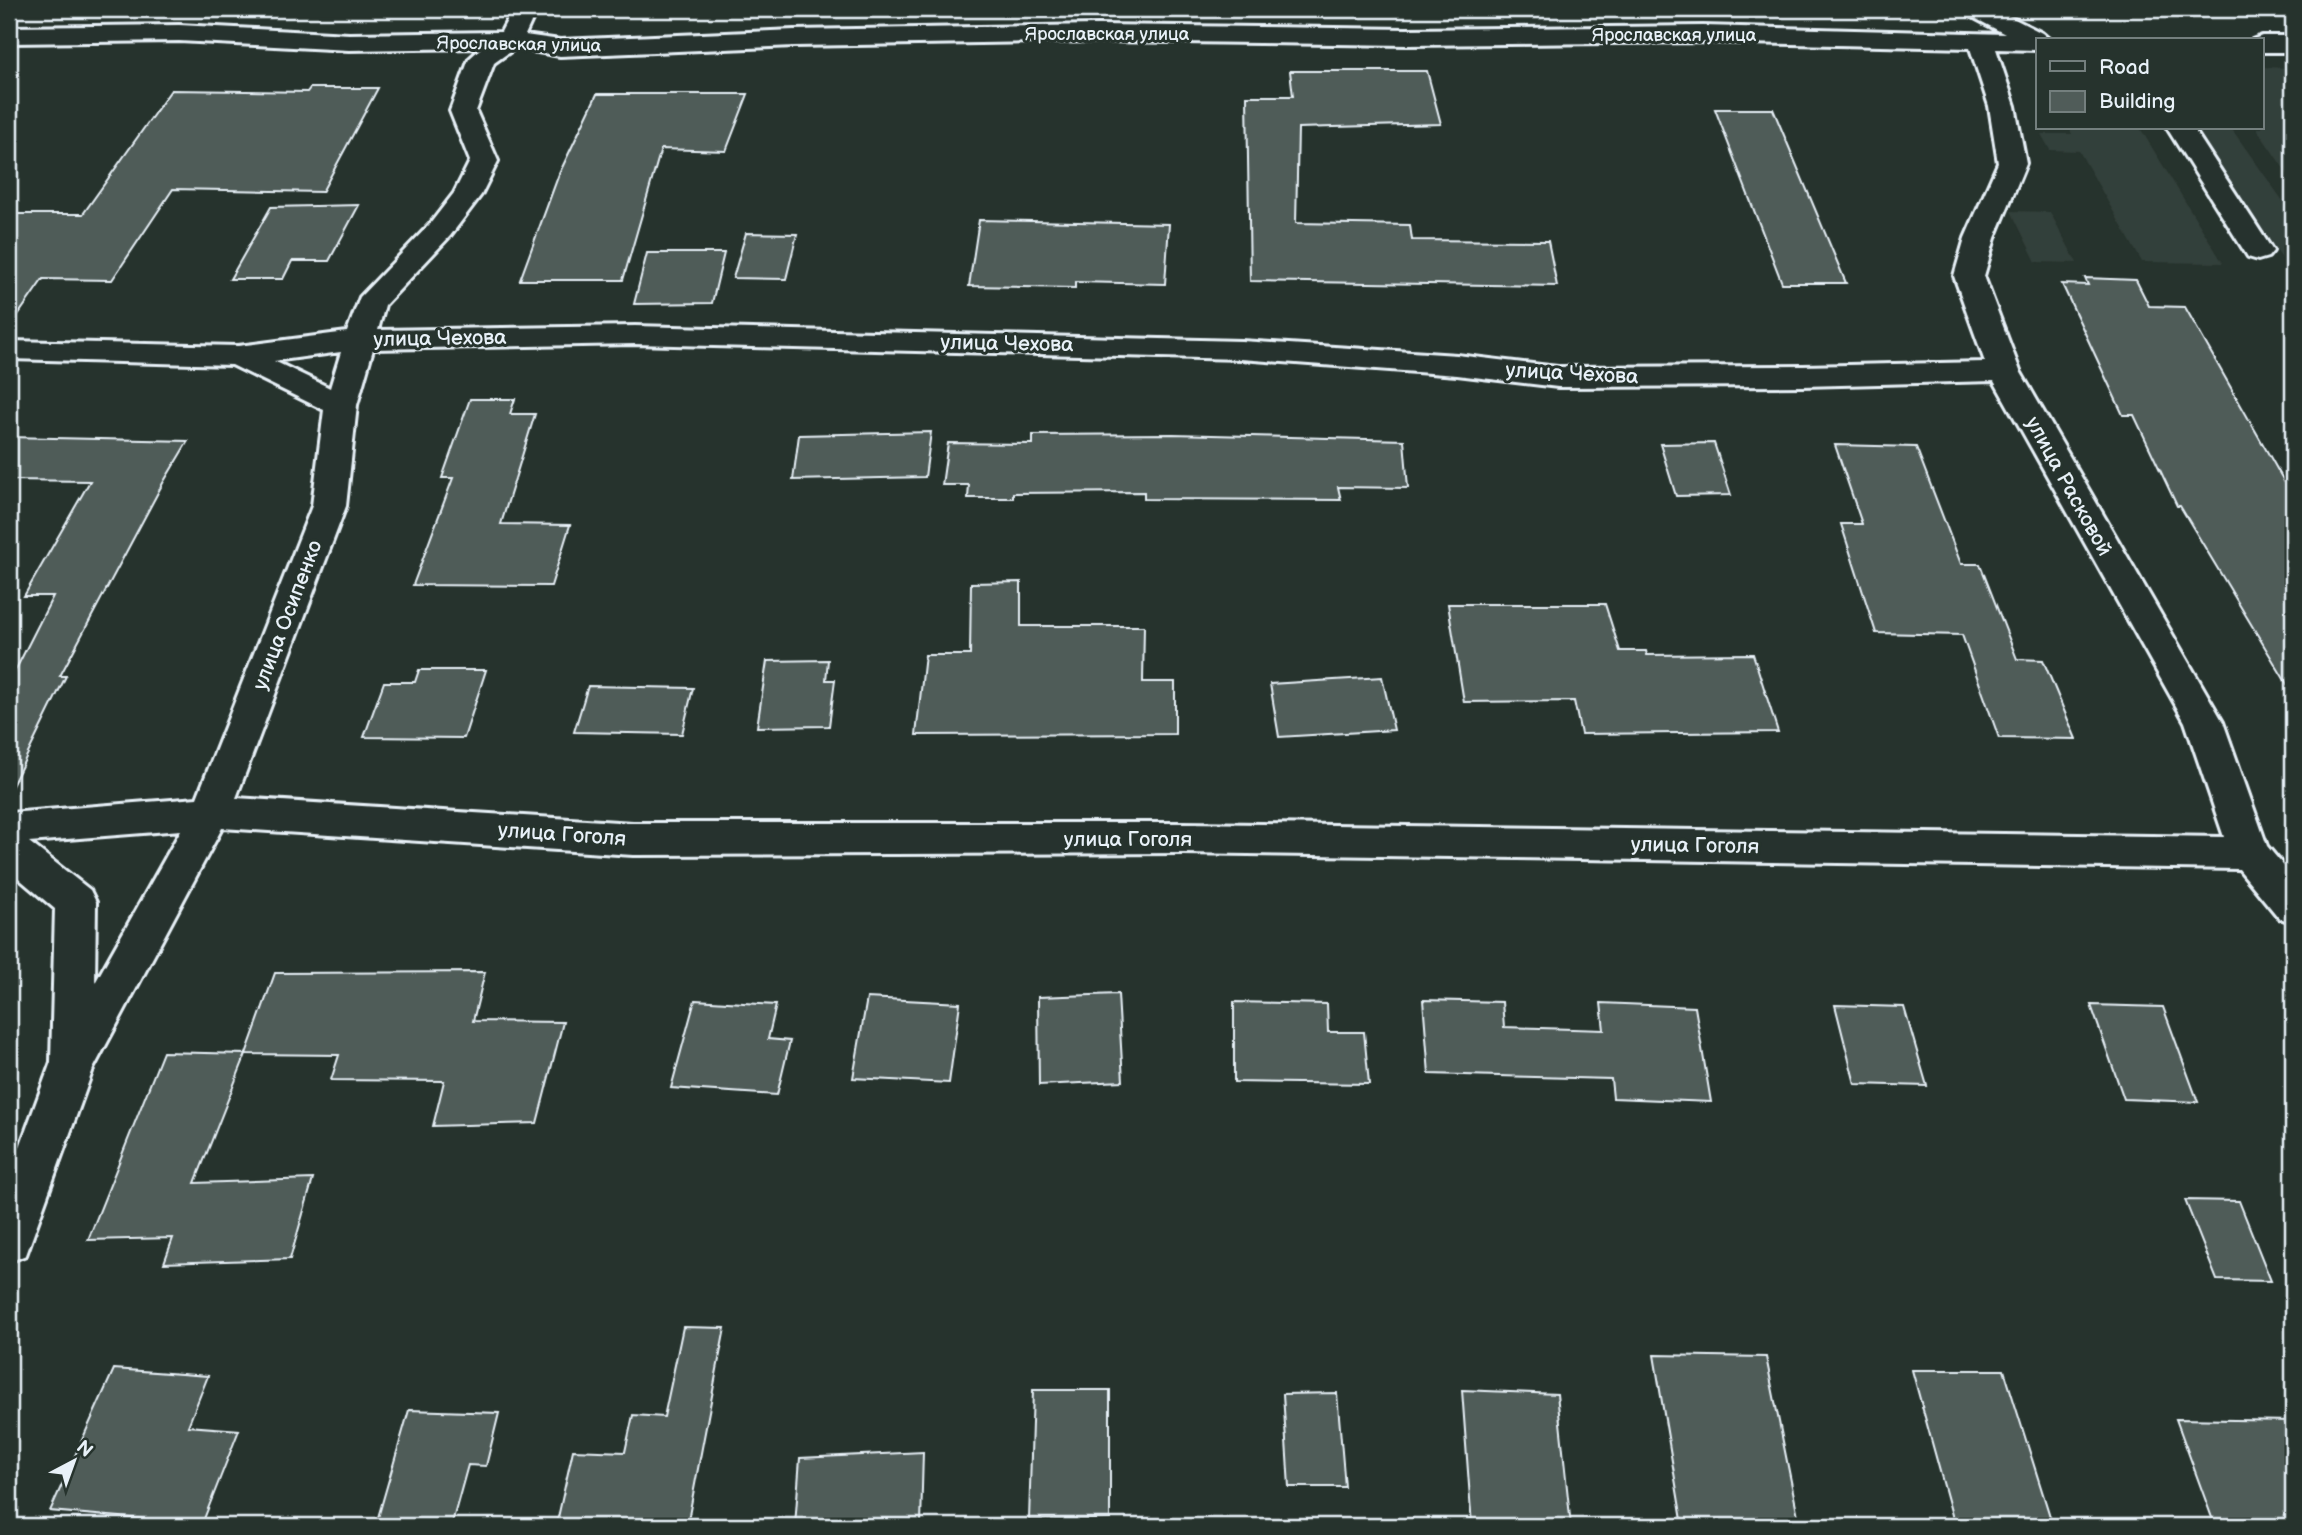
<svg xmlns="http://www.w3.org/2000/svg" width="2302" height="1535" viewBox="0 0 2302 1535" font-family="'Balsamiq Sans',sans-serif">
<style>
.built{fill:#333f3a}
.building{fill:#505c59;stroke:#e8f1f8;stroke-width:2}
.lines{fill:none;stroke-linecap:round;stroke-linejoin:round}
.minor-casing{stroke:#e8f1f8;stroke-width:6}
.minor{fill:#26332d;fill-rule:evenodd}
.labels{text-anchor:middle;stroke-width:6;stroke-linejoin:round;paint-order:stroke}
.far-street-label{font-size:18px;fill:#e8f1f8;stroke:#26332d}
.street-label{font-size:21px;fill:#e8f1f8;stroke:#26332d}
</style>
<rect width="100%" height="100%" fill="#26332d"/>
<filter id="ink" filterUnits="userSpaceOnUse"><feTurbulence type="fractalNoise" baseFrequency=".0143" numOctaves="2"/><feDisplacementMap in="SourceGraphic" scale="14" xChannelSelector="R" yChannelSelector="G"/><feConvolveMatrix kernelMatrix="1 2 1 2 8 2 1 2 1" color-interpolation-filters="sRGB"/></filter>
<g filter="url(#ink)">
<g class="built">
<polygon points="2262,67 2293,68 2293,182 2256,128 2262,128"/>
<polygon points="2069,128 2140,128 2223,263 2142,262 2079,151 2050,150 2041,134 2072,134"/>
<polygon points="2193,128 2231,128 2293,215 2293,263 2285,263"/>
<polygon points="2011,211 2050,212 2077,263 2036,262"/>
</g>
<g class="building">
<polygon points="1290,71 1427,71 1441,124 1298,128 1296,223 1410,225 1412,240 1548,241 1557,286 1250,281 1247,96 1293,96"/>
<polygon points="310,88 378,88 322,192 173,189 112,280 43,279 9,328 9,214 83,214 171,90 307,92"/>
<polygon points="597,94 748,94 726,151 661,149 623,280 520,280 559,174"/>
<polygon points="1715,109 1773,109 1846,283 1782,283"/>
<polygon points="359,205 329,261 292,261 283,279 230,279 271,207"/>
<polygon points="979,220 1169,224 1165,284 1075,282 1075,288 969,286"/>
<polygon points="746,233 797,234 786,279 733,278"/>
<polygon points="647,253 724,253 712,303 634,304"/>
<polygon points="2085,278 2136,280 2149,306 2185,307 2293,497 2293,694 2180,506 2177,506 2134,415 2123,415 2062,284 2088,285"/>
<polygon points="470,399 515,399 510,414 535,414 501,524 570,525 551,586 413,585 453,478 442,478"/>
<polygon points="931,432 925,477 793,480 799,435"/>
<polygon points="1173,434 1404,440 1408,488 1338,487 1341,500 1144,499 1144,492 1013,493 1013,498 968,498 969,485 942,485 948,443 1033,444 1033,435"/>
<polygon points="9,437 188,441 163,483 60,676 66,676 9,792 9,677 12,677 53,596 24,596 90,481 9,480"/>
<polygon points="1714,443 1731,495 1676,496 1660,444"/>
<polygon points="1835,445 1916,447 1961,564 1980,564 2017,659 2043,660 2076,739 1999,738 1962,635 1876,633 1841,524 1862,524"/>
<polygon points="1021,582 1021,626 1144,626 1143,682 1175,682 1175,734 916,735 925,655 970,655 971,583"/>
<polygon points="1448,604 1605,604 1620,651 1646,651 1647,655 1753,654 1778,732 1581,734 1574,701 1464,702"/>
<polygon points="828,660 826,680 835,680 829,726 757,727 767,661"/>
<polygon points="419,670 486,670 464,738 364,737 384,682 415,682"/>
<polygon points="1382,677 1394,730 1279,737 1270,684"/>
<polygon points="588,686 693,688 682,734 574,732"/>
<polygon points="485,972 473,1021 563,1022 537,1123 433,1126 444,1081 331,1080 339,1055 246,1054 275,973"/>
<polygon points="1118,994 1123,1081 1039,1085 1038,997"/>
<polygon points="867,998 960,1003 949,1083 853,1078"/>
<polygon points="695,1000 776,1005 768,1039 790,1041 777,1095 671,1088"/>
<polygon points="1423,1000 1502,1002 1504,1027 1604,1030 1601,1003 1695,1007 1711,1102 1613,1098 1611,1079 1429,1074"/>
<polygon points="1234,1002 1327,1004 1328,1032 1364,1032 1369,1084 1234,1082"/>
<polygon points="1835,1005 1904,1007 1927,1086 1855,1084"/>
<polygon points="2091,1005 2163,1007 2198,1102 2124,1099"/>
<polygon points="163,1052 246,1054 195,1183 313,1179 290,1259 164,1263 173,1238 88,1240"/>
<polygon points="2185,1200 2239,1201 2271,1281 2217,1280"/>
<polygon points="683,1327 725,1328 687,1526 557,1522 573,1450 625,1452 633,1415 664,1417"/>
<polygon points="1654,1355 1766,1357 1800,1526 1683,1526"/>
<polygon points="114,1369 208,1376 188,1426 239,1430 202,1524 50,1511"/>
<polygon points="1912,1370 2004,1370 2053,1526 1955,1526"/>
<polygon points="1033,1390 1110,1390 1110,1519 1029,1520"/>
<polygon points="1462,1390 1557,1394 1571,1526 1472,1526"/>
<polygon points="1337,1393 1345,1487 1289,1487 1283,1394"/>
<polygon points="409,1410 499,1413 486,1466 468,1465 452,1523 377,1521"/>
<polygon points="2176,1419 2293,1421 2293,1526 2215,1526"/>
<polygon points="923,1452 921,1524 795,1526 800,1458"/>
</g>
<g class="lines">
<g class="minor-casing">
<g id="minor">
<path d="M 513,9 L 537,9 L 525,35 L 560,40 L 794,30 L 1098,25 L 1407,29 L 1703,26 L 2005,34 L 1967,14 L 1964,9 L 1995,9 L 2042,33 L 2050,40 L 2038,40 L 2038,50 L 1996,49 L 2015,106 L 2026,163 L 1995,238 L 1984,276 L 2020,371 L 2223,722 L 2267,846 L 2293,877 L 2293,922 L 2279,918 L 2239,869 L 1184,853 L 633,855 L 222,828 L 93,1069 L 26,1255 L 9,1262 L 9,1177 L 51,1062 L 55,909 L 9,870 L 9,813 L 197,798 L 312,506 L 324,410 L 232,365 L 9,359 L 9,341 L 238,346 L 347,332 L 360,297 L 430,224 L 454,193 L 470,161 L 450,111 L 469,59 L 481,48 L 349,50 L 179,41 L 9,43 L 9,27 L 179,25 L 349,34 L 501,32 ZM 1098,41 L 1407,45 L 1703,42 L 1970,48 L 1989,106 L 1998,163 L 1965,238 L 1954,276 L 1985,362 L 1803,366 L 1558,367 L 1457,355 L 1241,341 L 635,326 L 378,330 L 385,305 L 450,236 L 481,195 L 498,161 L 476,111 L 494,63 L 515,48 L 560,56 L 794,46 ZM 635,344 L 1241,359 L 1457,375 L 1558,387 L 1803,386 L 1994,381 L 2185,722 L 2224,837 L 1184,823 L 633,823 L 236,798 L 346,506 L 357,405 L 373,349 ZM 341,352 L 330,388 L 274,361 ZM 181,830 L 95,983 L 96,902 L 90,890 L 29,842 Z"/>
<polygon points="2262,36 2293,36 2293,52 2262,52 2262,40 2252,40"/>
<polygon points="2167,128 2193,128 2273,251 2268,257 2258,260 2248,257"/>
</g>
</g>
<use href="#minor" class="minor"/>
</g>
</g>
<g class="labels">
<g class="far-street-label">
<text x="1107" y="40">Ярославская улица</text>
<text x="1674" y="41">Ярославская улица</text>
<text transform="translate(519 44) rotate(1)" y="6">Ярославская улица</text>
</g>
<g class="street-label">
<text transform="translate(440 338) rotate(-1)" y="7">улица Чехова</text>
<text transform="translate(1007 343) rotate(1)" y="7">улица Чехова</text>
<text transform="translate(1572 373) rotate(3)" y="7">улица Чехова</text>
<text transform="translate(2069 486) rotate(61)" y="7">улица Расковой</text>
<text transform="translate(287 615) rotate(-69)" y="7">улица Осипенко</text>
<text transform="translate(562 834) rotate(4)" y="7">улица Гоголя</text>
<text x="1128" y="846">улица Гоголя</text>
<text transform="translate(1695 845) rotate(1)" y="7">улица Гоголя</text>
</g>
</g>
<rect width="2302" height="1535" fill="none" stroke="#26332d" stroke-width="35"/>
<rect x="18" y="18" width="2267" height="1500" fill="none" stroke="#e8f1f8" stroke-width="2.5" filter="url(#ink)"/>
<rect x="2036" y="38" width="228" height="91" fill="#26332d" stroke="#747f7e" stroke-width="2"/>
<rect x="2050" y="61" width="35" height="10" fill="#26332d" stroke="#747f7e" stroke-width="2"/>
<text x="2099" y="74" font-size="21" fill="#e8f1f8">Road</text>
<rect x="2050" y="91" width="35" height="21" fill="#505c59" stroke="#747f7e" stroke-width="2"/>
<text x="2099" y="108" font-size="21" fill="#e8f1f8">Building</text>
<g transform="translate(74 1461) rotate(41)" stroke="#26332d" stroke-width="5" paint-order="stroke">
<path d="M0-5L12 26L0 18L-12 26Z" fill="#e8f1f8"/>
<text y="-10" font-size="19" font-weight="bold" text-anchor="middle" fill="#e8f1f8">N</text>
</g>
</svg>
